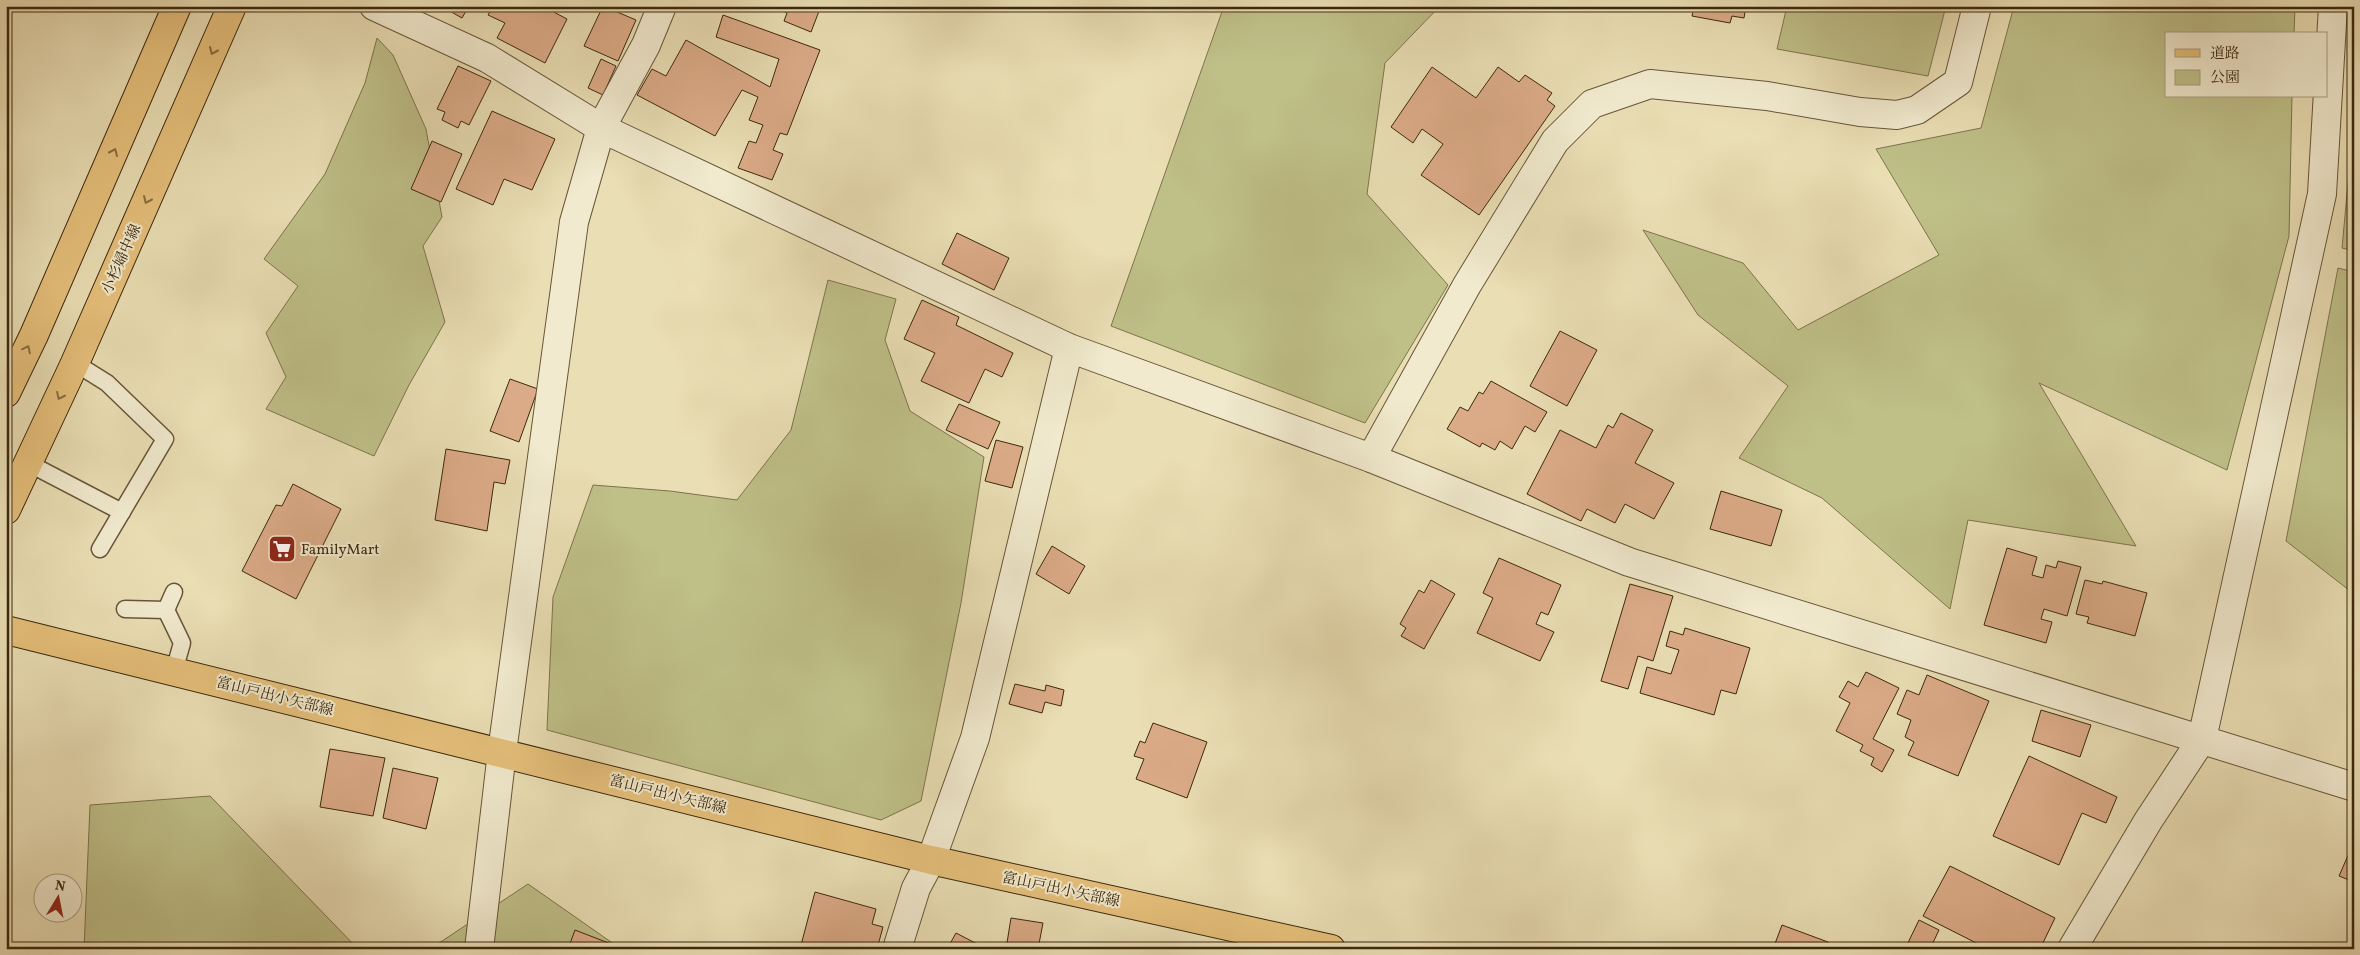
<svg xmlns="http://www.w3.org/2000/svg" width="2360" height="955" viewBox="0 0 2360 955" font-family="Vollkorn,'Noto Serif JP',serif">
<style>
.green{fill:#bfbf88;stroke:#7e744b}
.building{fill:#dbab87;stroke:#3d280e}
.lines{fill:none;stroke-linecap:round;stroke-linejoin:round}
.lane-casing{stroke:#685638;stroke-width:19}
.street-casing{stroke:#685638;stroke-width:30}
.primary-casing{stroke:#3d280e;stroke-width:30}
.lane{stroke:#f1eace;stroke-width:16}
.street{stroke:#f1eace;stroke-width:28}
.primary{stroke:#e5bf7a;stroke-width:28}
.oneway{stroke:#896c3f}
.labels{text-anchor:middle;stroke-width:4;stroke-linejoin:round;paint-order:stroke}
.street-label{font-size:15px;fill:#3d280e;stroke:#f1eace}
.poi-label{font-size:15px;fill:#3d280e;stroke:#f1eace;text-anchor:start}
</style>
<rect width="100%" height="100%" fill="#eadeb4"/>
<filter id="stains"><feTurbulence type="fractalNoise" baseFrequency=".004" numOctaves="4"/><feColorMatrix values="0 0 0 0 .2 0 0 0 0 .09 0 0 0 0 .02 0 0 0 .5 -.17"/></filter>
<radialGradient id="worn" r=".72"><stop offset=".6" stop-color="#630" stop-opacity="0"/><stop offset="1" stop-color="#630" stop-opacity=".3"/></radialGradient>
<g class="green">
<polygon points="1224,6 1440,6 1385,63 1367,194 1448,285 1365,423 1111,326"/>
<polygon points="1787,6 1946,6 1928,76 1777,49"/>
<polygon points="2014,6 2295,6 2294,34 2166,34 2166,96 2292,96 2289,236 2227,470 2039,383 2136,546 1968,520 1950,609 1822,498 1739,458 1788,386 1698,315 1643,230 1743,263 1798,330 1939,255 1876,149 1981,128"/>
<polygon points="377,38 393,55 426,129 442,217 423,246 445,322 409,385 374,456 266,409 286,377 266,333 298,286 264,259 325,174 365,83"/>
<polygon points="2354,118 2354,251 2342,248"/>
<polygon points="2338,268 2354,272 2354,594 2286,541"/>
<polygon points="828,280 896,299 885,340 910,411 984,457 961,603 921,801 881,820 547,730 553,597 593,485 670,491 737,500 791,430"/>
<polygon points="210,796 358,949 84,949 90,805"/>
<polygon points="528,884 621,949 430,949"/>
</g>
<g class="building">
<polygon points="441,6 469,6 462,18"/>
<polygon points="493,6 549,6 548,9 567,19 545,63 497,38 505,23 488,15"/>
<polygon points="603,6 636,20 618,61 584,46"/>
<polygon points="771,6 821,6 811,32 784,21 787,13"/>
<polygon points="1694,6 1746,6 1744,18 1732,16 1730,23 1692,16"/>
<polygon points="723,15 820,50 787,135 780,133 773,150 783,154 772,180 738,168 749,141 756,143 763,125 749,120 758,97 742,90 715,136 637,95 652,69 666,76 686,40 770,87 779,59 716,37"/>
<polygon points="601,59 616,66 603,95 588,88"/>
<polygon points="458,66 491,81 469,125 461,121 458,128 442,120 445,112 437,109"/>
<polygon points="1432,67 1476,98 1498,67 1519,82 1525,75 1552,93 1547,100 1555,106 1479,215 1421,175 1443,144 1422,129 1413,143 1391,127"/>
<polygon points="492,111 555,139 532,190 504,179 493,205 456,189"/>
<polygon points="432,141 462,154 441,202 411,189"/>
<polygon points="957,233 1009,258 994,290 942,264"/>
<polygon points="922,300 959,317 956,325 1013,353 1002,377 985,369 969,403 921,381 935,353 904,339"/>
<polygon points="1560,331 1597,350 1567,406 1530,386"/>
<polygon points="510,379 538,389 519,442 490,431"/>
<polygon points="1491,381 1547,412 1535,432 1525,426 1512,449 1500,441 1495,450 1482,443 1480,447 1447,429 1460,407 1468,411 1479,392 1483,394"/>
<polygon points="959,404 1000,422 988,449 946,430"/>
<polygon points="1621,413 1653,430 1635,463 1674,483 1654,519 1625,504 1615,523 1587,509 1581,521 1527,494 1560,430 1596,448 1608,425 1613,428"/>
<polygon points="996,440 1023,447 1012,488 985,481"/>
<polygon points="446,449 510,460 505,484 494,482 487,531 435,520"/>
<polygon points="293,484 341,509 296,599 242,571 276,505 282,506"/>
<polygon points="1721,491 1782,510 1771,546 1710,529"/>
<polygon points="1052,546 1085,566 1069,594 1036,574"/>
<polygon points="2007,548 2037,557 2032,575 2043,578 2046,565 2056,568 2058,561 2081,567 2067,616 2044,609 2041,619 2052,622 2046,643 1984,625"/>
<polygon points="1499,558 1561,585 1548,615 1541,612 1536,624 1554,632 1540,661 1477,633 1493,598 1483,593"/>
<polygon points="1431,580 1455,594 1424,649 1401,636 1406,628 1400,624 1419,590 1424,593"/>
<polygon points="2085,580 2102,584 2103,581 2147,593 2135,636 2087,623 2089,617 2076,614"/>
<polygon points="1630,584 1673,596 1653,661 1638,656 1628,689 1601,681"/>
<polygon points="1685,628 1750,648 1736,694 1721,690 1714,715 1640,693 1647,667 1671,674 1679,650 1666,646 1670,631 1683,635"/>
<polygon points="1866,672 1899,688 1873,739 1894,750 1882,772 1871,765 1874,758 1860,751 1863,745 1836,731 1850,703 1839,697 1848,681 1858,687"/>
<polygon points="1927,675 1989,701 1958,776 1908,755 1914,742 1905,737 1911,720 1897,714 1907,690 1919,695"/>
<polygon points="1015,684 1045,691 1046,685 1064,690 1061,706 1045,702 1042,713 1009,704"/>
<polygon points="2041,710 2091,725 2080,757 2032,741"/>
<polygon points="1153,723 1207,742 1187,798 1136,779 1144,759 1134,756 1140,741 1145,743"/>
<polygon points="330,749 385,758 373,816 320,807"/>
<polygon points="2029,756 2117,797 2106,823 2082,813 2059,865 1993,836"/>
<polygon points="393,768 438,778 426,829 383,818"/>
<polygon points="2350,851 2354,852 2354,882 2339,876"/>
<polygon points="1950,866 2055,918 2040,949 1988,949 1923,916"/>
<polygon points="815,892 876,909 872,924 883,927 877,949 800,949"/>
<polygon points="1011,918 1043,923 1038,949 1006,949"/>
<polygon points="1919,920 1939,930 1930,949 1905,949"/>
<polygon points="1782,925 1828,942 1825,949 1773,949"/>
<polygon points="575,930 624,949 568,949"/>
<polygon points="956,933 987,949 947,949"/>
</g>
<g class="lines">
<g class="lane-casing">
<g id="lane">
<polyline points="75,363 107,383 165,439 100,549"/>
<polyline points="28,463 122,512"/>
<polyline points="125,609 166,610"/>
<polyline points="166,610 182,643 174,671"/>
<polyline points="166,610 174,592"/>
</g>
</g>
<g class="street-casing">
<g id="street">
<polyline points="374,6 487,58 601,128 1069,348 1371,458 1629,562 2354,787"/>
<polyline points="1371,458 1467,285 1555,141 1592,104 1650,84 1767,96 1860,112 1897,115 1917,110 1958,82 1977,6"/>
<polyline points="479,949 502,752 574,222 601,128 646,45 662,6"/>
<polyline points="897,949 916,888 931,860 975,738 1069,348"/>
<polyline points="2072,949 2148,821 2202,739 2322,194 2333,6"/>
</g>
</g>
<g class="primary-casing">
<g id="primary">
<polyline points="6,393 34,335 177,6"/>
<polyline points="6,510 75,363 232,6"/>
<polyline points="6,630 931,860 1331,949"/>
</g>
</g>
<use href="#lane" class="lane"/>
<use href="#street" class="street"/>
<use href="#primary" class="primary"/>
</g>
<defs><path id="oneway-chevron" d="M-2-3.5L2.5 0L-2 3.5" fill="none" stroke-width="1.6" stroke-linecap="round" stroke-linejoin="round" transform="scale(1.25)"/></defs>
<g class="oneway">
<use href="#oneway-chevron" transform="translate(213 51) rotate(114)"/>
<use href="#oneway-chevron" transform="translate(114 152) rotate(-66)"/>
<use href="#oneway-chevron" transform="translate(147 200) rotate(114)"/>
<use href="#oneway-chevron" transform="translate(27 349) rotate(-64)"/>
<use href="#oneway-chevron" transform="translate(60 396) rotate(115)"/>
</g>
<defs>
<g id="supermarket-square" transform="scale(1.4375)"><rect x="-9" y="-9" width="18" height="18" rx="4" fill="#8f2418" stroke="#f1eace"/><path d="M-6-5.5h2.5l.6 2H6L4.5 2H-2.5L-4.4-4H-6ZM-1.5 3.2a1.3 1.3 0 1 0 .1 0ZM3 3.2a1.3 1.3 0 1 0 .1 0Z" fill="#fff"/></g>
</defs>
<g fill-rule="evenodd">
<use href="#supermarket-square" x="282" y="549"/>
</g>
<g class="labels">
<g class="street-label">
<text transform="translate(121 259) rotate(-66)" y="5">小杉婦中線</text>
<text transform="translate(275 696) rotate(14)" y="5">富山戸出小矢部線</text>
<text transform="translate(668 794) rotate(14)" y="5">富山戸出小矢部線</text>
<text transform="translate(1061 889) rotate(12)" y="5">富山戸出小矢部線</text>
</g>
<g class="poi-label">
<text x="301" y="554">FamilyMart</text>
</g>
</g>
<rect width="2360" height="955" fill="none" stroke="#eadeb4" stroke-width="25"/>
<rect x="8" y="8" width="2345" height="940" fill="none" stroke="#3d280e" stroke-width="2.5"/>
<rect x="12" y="12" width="2335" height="930" fill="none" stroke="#3d280e"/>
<rect x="2165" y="32" width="162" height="65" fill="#f1eace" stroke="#a99c81"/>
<rect x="2175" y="49" width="25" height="8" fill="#e5bf7a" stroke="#a99c81"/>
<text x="2210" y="58" font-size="15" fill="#3d280e">道路</text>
<rect x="2175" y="70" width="25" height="15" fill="#bfbf88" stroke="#a99c81"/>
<text x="2210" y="82" font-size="15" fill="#3d280e">公園</text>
<g transform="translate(58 898) rotate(10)"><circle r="24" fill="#f1eace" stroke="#a99c81"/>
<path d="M0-4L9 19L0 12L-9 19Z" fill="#8f2418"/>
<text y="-8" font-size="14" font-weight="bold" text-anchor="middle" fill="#3d280e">N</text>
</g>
<rect width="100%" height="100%" filter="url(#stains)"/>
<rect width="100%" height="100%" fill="url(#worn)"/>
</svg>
